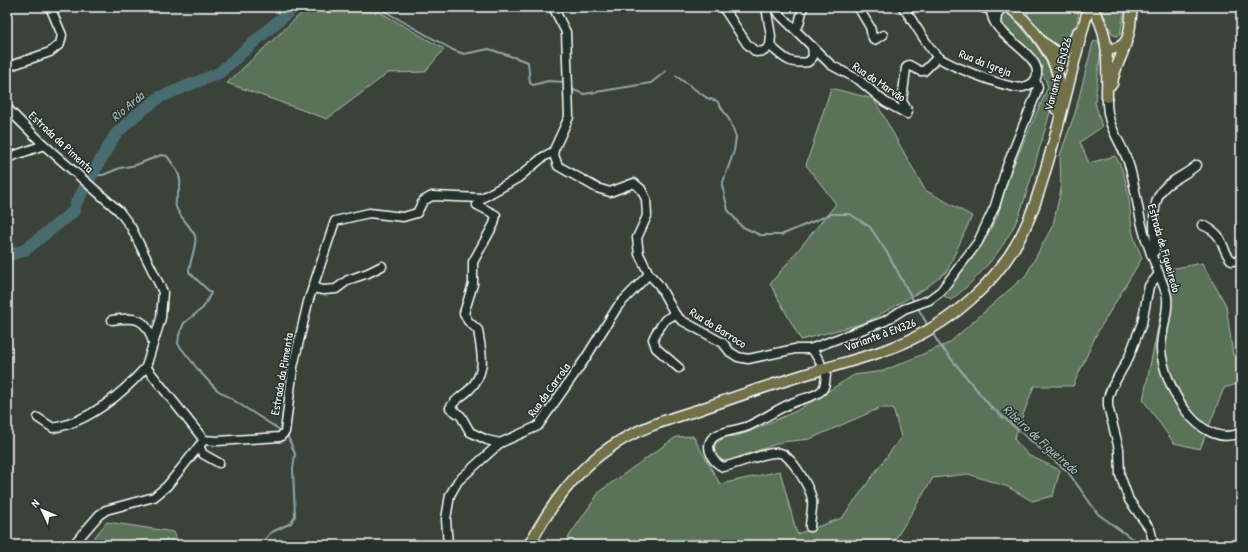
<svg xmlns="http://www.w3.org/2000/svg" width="1248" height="552" viewBox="0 0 1248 552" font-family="'Patrick Hand',sans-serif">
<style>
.green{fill:#5a7358;stroke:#acb9ac}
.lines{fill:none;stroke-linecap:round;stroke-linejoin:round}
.stream{stroke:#92a7aa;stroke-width:2}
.river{stroke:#4a6c71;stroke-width:12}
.minor-casing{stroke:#fff;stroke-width:11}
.major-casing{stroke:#fff;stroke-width:13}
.minor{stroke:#26332d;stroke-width:8}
.major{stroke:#71704a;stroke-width:10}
.labels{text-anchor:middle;stroke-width:3;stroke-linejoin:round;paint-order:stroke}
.street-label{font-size:12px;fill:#fff;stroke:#26332d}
.water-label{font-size:13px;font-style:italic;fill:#aebdbf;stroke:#26332d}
</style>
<rect width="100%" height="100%" fill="#3b4239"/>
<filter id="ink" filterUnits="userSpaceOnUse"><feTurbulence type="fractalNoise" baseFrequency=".025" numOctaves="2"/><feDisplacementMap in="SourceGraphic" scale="8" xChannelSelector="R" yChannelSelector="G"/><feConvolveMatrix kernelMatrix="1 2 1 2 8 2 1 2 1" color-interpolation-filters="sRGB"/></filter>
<g filter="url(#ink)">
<g class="green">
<polygon points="308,7 371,7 444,49 425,72 388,73 327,119 227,83"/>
<path d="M 1026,7 L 1079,7 C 1079,23 1073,37 1064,49 C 1046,48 1029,23 1026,7 Z"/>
<polygon points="1101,7 1125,7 1120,35 1116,36 1112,34"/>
<path d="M 1004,12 L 1009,12 C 1023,29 1047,56 1052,77 C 1057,96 1047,122 1042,140 C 1035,163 1029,187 1021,210 C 1009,244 979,278 951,300 L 944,296 L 983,243 L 998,215 L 1008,178 L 1048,87 C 1039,59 1022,44 1002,23 L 1001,17 Z"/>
<path d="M 1097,40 L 1101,47 L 1095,102 L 1102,127 L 1080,142 L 1089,163 L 1115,156 C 1129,176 1129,205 1132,229 C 1133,238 1139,249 1142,258 L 1097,333 L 1073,386 L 1034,386 L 1014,439 L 1028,455 L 1060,470 L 1053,496 L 1032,501 L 1008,487 L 968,474 L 933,478 L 892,545 L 563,545 L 600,491 L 676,437 L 693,436 L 720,484 L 780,471 L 797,534 L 842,518 L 901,437 L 893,408 L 880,408 L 810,439 L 782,442 L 728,461 L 719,460 L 714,451 L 715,444 L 727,436 L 737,436 L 751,431 L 796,411 L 854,375 L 883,371 L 949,343 L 1026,275 L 1053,225 L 1061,189 L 1060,155 L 1075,113 L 1093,42 Z"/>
<polygon points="831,88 874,99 925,190 972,216 947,271 926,288 867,322 801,340 770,284 836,204 806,165"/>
<polygon points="1202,263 1226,305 1233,355 1241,356 1241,383 1224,388 1200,449 1174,443 1143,400 1170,269"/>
<polygon points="107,522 174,532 179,545 103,545 93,539"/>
</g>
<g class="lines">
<g class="stream">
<polyline points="377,7 453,50 464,54 489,49 528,62 530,83 533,85 548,81 565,82"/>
<polyline points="676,76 707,98 717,101 730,121 736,137 734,151 722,185 728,210 741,226 760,235 781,235 831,214 850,214 870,227 888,254 913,300"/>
<polyline points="573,90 584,94 651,83 666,71"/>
<path d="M 92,175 L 103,175 L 120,168 L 136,165 L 161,155 L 167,156 C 173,164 182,175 180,186 C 179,193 174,200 176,207 C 180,218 191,226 195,236 C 198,242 189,263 189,272 L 211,293 L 203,308 L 184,323 L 179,335 L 178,344 L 200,372 L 216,389 L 280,430"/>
<polyline points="919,310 927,324"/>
<polyline points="933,334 939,344 991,407 1068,472 1098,514 1131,538 1146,545"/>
<polyline points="261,545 270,533 291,523 295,516 293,469 295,454 288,437"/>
</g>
<polyline class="river" points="7,256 25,250 74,211 76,203 115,135 136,115 160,97 219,73 294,7"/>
<g class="minor-casing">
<g id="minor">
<polyline points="723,7 747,44 756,52 764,51 770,46 771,36 766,7"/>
<polyline points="775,7 780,15 831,65 859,80 885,102 907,114 908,111 902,101 906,68 909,65 920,71 924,71 938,57"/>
<polyline points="858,7 870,27 872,36 874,40 883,35"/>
<path d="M 903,7 C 910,16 931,52 938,57 C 950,66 1000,85 1015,87 C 1022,89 1033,85 1036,78 C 1046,53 985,35 992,7"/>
<polyline points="980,7 994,11"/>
<polyline points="996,24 997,15 1002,7"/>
<polyline points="795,28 799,24 803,7"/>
<path d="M 770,46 C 784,57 788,65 808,62 L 813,57 L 812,46"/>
<polyline points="7,67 50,52 60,44 62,35 50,7"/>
<path d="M 1107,97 C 1106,130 1122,140 1130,168 C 1136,190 1138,214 1145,236 C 1151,256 1160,274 1166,293 C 1171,306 1160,335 1161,350 C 1164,385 1198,450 1241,433"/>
<polyline points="7,108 44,145 119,211 131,227 163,292 161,318 146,367 204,440 217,441 280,437 285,432 293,367 308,302 335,221 369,213 403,217 417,213 423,201 432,196 482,198 518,178 543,157 553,152 569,117 566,32 553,7"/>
<polyline points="553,152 558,166 597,188 610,192 634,183 641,189 646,199 647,216 637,238 639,254 649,274 659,285 675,314 681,320 723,343 730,352 738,357 748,359 795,349 810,349 814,352 820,362"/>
<polyline points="7,158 44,145"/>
<path d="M 482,198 L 477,205 L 496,215 L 494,224 L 473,262 L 473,284 L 464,313 L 468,321 L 478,330 C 481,352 488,370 470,389 C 463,396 455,399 450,408 L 461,416 L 470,432 L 487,440 L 500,443"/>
<path d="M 1202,225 C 1227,235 1218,246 1232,261 L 1241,260"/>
<path d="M 1151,254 L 1155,251 C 1155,231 1149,200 1166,186 C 1176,178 1188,173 1197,165"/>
<polyline points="313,288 323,290 336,289 348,280 368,273 382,266"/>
<polyline points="675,314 665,320 656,333 653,339 656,348 679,368"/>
<path d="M 112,320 C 135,317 146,317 153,342"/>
<polyline points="810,349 885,321 904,309 929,300 941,291 978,242 995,206 1007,166 1036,94 1038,87 1035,80"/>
<path d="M 38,418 L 53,428 C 89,422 123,393 146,367"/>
<polyline points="199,446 203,454 219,463"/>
<path d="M 810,527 C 810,519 813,509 812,500 C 811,489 791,455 780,453 C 767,451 738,464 723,467 C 716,463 712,460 710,452 C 703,430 736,432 748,426 C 765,419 779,407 797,401 C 804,398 817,396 822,390 C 826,386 825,380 826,375"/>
<polyline points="73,545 99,515 106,510 154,497 167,486 204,440"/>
<polyline points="448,545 446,519 450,495 458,481 500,443 538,426 585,359 618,306 649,274"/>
<polyline points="1154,545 1150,529 1129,500 1120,475 1119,449 1108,406 1108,398 1111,389 1129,357 1136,338 1142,323 1149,286 1159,274"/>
</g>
</g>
<g class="major-casing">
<g id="major">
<path d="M 1008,7 C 1028,19 1057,58 1059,82 C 1061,91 1058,100 1056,109"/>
<path d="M 1091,7 C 1111,32 1107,66 1107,97"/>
<polyline points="1045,44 1056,52 1066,51 1072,44 1078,32"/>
<path d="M 1107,49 C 1133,50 1129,27 1132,7"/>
<path d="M 1112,84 C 1114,67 1122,58 1126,42"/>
<path d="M 529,545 C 550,507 575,470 612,446 C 638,428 669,419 698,410 C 735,397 773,384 810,373 C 845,362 882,354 914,338 C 954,318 991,286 1014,248 C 1031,221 1040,189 1049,158 C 1064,108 1074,57 1089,7"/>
</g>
</g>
<use href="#minor" class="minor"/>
<use href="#major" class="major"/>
</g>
</g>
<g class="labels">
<g class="street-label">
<text transform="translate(985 63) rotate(21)" y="4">Rua da Igreja</text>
<text transform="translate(1058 74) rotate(-75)" y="4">Variante à EN326</text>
<text transform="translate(879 82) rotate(34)" y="4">Rua do Marvão</text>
<text transform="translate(61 142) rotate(43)" y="4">Estrada da Pimenta</text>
<text transform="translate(1164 248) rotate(74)" y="4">Estrada de Figueiredo</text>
<text transform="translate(718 328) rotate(32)" y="4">Rua do Barroco</text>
<text transform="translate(880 335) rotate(-20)" y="4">Variante à EN326</text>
<text transform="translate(282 374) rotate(-80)" y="4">Estrada da Pimenta</text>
<text transform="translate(549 390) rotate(-54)" y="4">Rua da Carrola</text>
</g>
<g class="water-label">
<text transform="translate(127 106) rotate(-40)" y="5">Rio Arda</text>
<text transform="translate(1041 439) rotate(42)" y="5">Ribeiro de Figueiredo</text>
</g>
</g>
<rect width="1248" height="552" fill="none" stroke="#26332d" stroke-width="24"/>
<rect x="12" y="12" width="1224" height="528" fill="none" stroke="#fff" stroke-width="1.5" filter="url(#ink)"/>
<g transform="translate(42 510) rotate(314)" stroke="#26332d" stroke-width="3" paint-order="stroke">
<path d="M0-3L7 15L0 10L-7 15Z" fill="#ffffff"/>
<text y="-6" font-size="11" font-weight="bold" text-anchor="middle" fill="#ffffff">N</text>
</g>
</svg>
